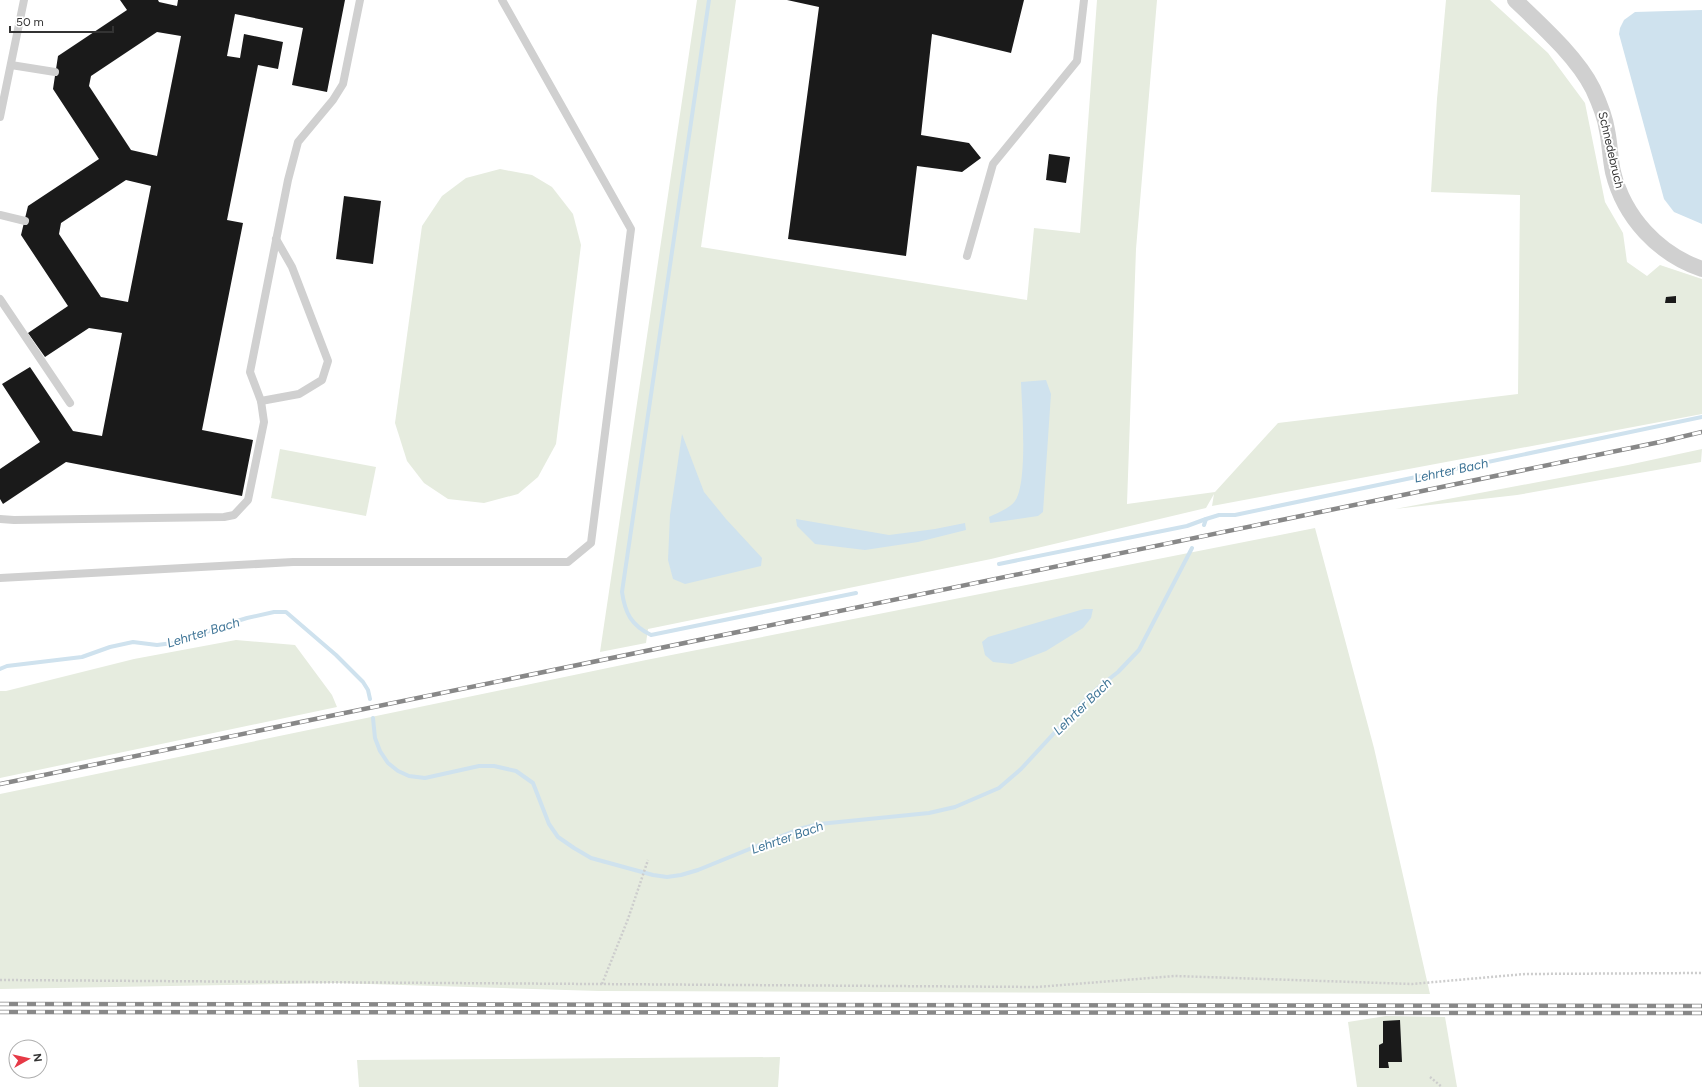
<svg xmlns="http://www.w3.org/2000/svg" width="1702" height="1087" viewBox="0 0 1702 1087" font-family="Figtree,sans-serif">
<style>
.green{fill:#e6ecdf}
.water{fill:#cfe2ee}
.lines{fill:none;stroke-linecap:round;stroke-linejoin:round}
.stream{stroke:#cfe2ee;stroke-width:4}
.building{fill:#1a1a1a;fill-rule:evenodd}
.path{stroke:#cdcdcd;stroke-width:2.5;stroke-dasharray:2 2;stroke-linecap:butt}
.service{stroke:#d0d0d0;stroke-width:8}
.minor{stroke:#d0d0d0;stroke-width:16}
.rail-casing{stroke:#888;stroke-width:4.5}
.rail{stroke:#fff;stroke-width:3;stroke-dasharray:9;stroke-linecap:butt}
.labels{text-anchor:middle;stroke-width:4;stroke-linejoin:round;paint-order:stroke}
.street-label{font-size:12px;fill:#333;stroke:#fff}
.water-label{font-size:13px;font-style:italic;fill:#3f7597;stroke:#fff}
</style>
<rect width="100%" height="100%" fill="#fff"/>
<g class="green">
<polygon points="697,0 736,0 701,247 1027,300 1034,228 1080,233 1097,0 1157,0 1136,249 1127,504 1215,492 1278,423 1518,394 1520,195 1431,192 1437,99 1446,0 1490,0 1548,53 1585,103 1605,202 1623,233 1627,262 1647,276 1660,265 1702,279 1702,414 1212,506 1214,494 1206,508 991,559 648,629 646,643 600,652"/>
<polygon points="500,169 532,175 552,187 573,214 581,245 556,444 538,477 518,494 484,503 448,499 424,483 407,461 395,423 422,226 442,196 466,178"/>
<polygon points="280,449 376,467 366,516 271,498"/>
<polygon points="1702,449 1701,462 1517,495 1395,509 1628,465"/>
<polygon points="1315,528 1374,748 1430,994 599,991 336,983 0,989 0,794 646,660"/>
<polygon points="236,640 295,645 332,695 337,707 0,778 0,691 6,691 134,659"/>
<polygon points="1386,1016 1445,1017 1457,1087 1357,1087 1348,1022"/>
<polygon points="780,1057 778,1087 359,1087 357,1060"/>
</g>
<g class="water">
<polygon points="1702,10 1702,224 1674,212 1664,199 1619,34 1620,28 1624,20 1635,12"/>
<path d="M 1046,380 L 1051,394 L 1043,512 L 1038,516 L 990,523 L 989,517 C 997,513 1009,509 1015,501 C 1028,483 1022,407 1021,382 Z"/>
<polygon points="682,434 704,492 726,519 762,558 761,566 685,584 673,579 668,560 670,515"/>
<polygon points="796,519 889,535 935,529 965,523 966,530 918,542 865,550 815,544 797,526"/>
<polygon points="1084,609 1093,609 1091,618 1083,628 1046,651 1012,664 993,662 985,655 982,642 988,637"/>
</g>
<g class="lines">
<g class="stream">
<path d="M 709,0 L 622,592 C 625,613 631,625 651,635 L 856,593"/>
<polyline points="1204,525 1206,519 1219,515 1235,515 1702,417"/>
<polyline points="999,564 1187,526 1206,519"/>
<polyline points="0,669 7,666 82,657 110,647 133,642 157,645 173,643 202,634 224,625 247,618 274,612 286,612 336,655 363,682 368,690 370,699"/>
<polyline points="373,718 375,738 380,751 388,763 398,771 409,776 425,778 479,766 494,766 516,771 533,783 549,824 558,837 574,848 591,858 653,875 667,877 681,875 698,870 799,829 819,824 929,813 955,807 999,788 1021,769 1081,704 1099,687 1118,672 1139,650 1192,548"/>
</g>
</g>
<g class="building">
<path d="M 120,0 L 158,0 L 159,2 L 177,6 L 178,0 L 345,0 L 327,92 L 292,85 L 303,28 L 235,14 L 227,56 L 240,58 L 244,34 L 283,42 L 278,69 L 258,65 L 227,220 L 243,223 L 202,430 L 253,440 L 242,496 L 66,462 L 3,504 L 0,499 L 0,469 L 40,442 L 2,384 L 30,367 L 73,431 L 102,436 L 122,333 L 89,328 L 45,357 L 28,333 L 68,306 L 21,235 L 28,206 L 99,159 L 53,89 L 58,56 L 127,10 ZM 157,32 L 181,36 L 157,156 L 131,150 L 89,86 L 91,76 ZM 126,180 L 151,186 L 128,302 L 101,297 L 59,234 L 61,223 Z"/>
<polygon points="787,0 1024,0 1011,53 932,34 921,135 969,143 981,158 962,172 917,166 906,256 788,239 819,7"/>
<polygon points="1049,154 1070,157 1066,183 1046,180"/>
<polygon points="344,196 381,201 373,264 336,259"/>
<polygon points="1676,296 1676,303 1665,303 1666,297"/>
<polygon points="1400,1020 1402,1062 1388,1062 1389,1068 1379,1068 1379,1045 1383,1043 1383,1021"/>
</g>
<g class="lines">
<g class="path">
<polyline points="0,980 1037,987 1175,976 1412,984 1525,974 1702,973"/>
<polyline points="602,984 628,919 648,860"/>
<polyline points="1430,1077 1442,1087"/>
</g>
<g class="service">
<polyline points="11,65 55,72"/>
<polyline points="0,117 24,0"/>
<polyline points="0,215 25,221"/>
<polyline points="967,256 993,164 1077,61 1084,0"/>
<polyline points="0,299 70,403"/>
<polyline points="261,401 299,394 322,380 328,361 292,267 276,239"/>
<polyline points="0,519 14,520 224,517 234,515 248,500 264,422 261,401 250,372 288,180 298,142 333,100 343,84 360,0"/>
<polyline points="0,578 293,562 568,562 591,543 631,229 502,0"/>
</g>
<path class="minor" d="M 1515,0 C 1541,25 1577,57 1593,89 C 1599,102 1605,116 1607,130 C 1610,144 1610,158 1613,172 C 1624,217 1658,254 1702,269"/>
<g class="rail-casing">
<g id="rail">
<polyline points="0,784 1660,442 1702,432"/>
<polyline points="0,1004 1702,1006"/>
<polyline points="0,1012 1702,1013"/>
</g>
</g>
<use href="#rail" class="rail"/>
</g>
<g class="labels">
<g class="street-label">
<text transform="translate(1611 150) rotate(77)" y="4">Schnedebruch</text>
</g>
<g class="water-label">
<text transform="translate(1451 470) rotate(-12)" y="5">Lehrter Bach</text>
<text transform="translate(203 632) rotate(-17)" y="5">Lehrter Bach</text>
<text transform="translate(1082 706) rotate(-44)" y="5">Lehrter Bach</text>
<text transform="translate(787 837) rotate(-19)" y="5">Lehrter Bach</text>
</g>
</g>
<g transform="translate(28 1059) rotate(82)"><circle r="19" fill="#ffffff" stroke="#adadad"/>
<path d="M0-3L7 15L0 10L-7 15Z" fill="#e63946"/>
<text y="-6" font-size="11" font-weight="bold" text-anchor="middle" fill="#333333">N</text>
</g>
<path d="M10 26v6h103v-6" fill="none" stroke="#333333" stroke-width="2"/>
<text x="16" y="26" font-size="12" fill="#333333" stroke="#ffffff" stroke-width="3" paint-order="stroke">50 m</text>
</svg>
